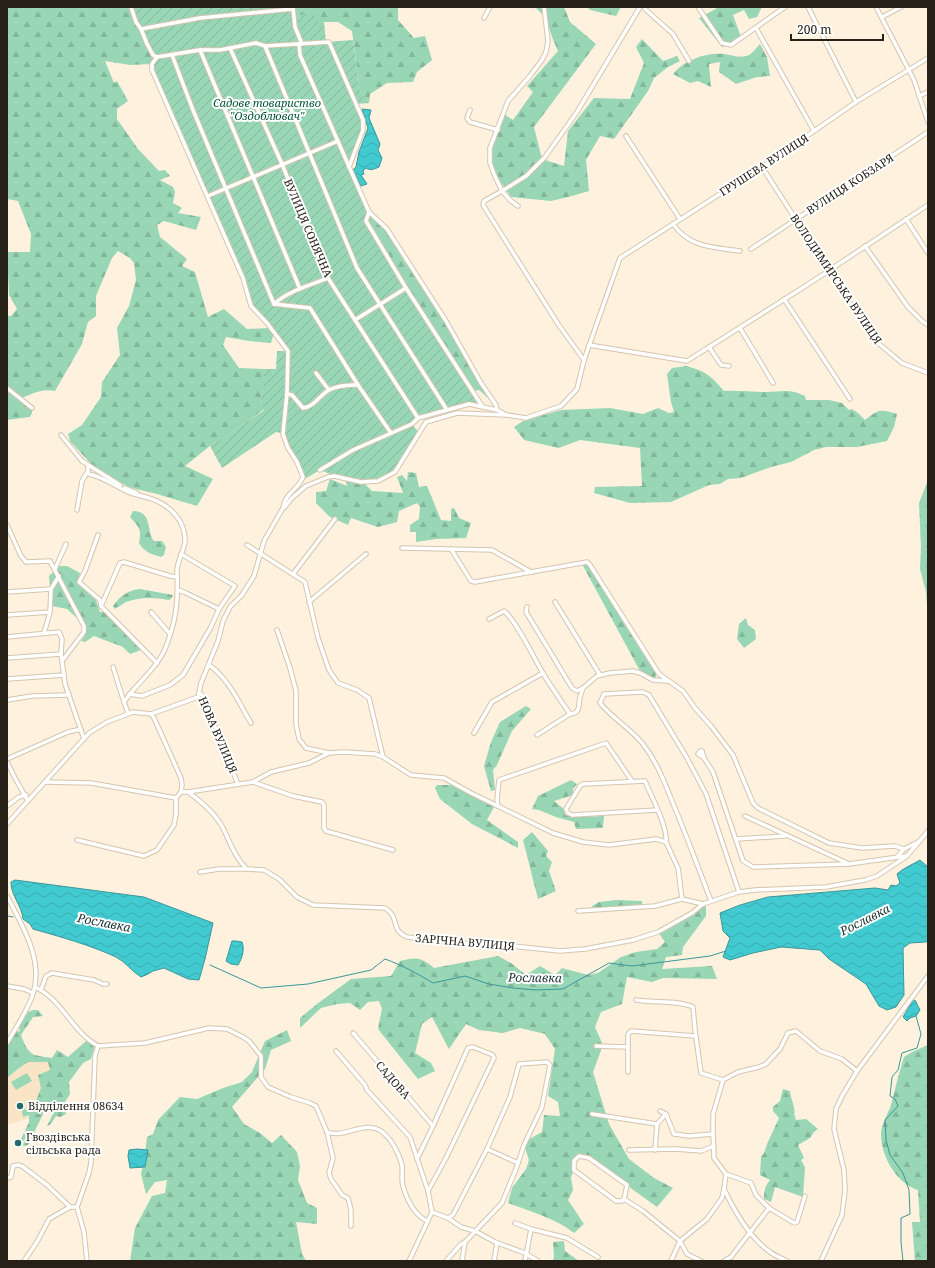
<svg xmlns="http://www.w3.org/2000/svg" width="935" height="1268" viewBox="0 0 935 1268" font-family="'Noto Serif',serif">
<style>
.built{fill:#f9e5c5}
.forest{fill:url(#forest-firs)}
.park{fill:#98d6b5}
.garden{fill:url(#garden-furrows)}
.water{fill:url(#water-waves);stroke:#3a9799}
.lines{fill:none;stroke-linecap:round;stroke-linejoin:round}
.stream{stroke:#3a9799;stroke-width:1}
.minor-casing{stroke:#d5c5ad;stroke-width:5.5}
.minor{stroke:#fff;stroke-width:3.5}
.poi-dot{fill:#216c6a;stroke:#fff;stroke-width:1.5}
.labels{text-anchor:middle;stroke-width:4;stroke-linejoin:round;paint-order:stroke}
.park-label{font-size:11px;font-style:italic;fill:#005133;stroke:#fff}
.street-label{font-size:11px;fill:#262017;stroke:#fff}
.poi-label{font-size:11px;fill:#262017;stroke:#fff;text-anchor:start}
.water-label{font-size:12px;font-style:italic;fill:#182f30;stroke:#fff}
</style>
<defs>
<pattern id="forest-firs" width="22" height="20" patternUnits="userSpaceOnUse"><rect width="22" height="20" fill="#98d6b5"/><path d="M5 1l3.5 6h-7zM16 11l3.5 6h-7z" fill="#83b79b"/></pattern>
<pattern id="garden-furrows" width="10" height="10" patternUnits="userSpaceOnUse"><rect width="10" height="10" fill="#98d6b5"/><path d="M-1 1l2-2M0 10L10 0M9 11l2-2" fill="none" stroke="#83b79b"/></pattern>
<pattern id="water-waves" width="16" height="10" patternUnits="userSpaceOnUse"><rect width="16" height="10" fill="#42cad1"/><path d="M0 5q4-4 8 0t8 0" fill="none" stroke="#3aadb3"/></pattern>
</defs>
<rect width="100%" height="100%" fill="#fef2de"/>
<polygon class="built" points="34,1057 61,1061 36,1116 7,1125 7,1073"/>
<g class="forest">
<path d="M 7,7 L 131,7 L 157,57 L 152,64 L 130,65 L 105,61 L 114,83 L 117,81 L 128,101 L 117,109 L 117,119 L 138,149 L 159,171 L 165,170 L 170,176 L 160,180 L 173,187 L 175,192 L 173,203 L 182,208 L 178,213 L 201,217 L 196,230 L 164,221 L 157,225 L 160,237 L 187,259 L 182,266 L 195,272 L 208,317 L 224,309 L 247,329 L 270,328 L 274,333 L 271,343 L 249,341 L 226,337 L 223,345 L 239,368 L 264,369 L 264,390 L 260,400 L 264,409 L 246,423 L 210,446 L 185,466 L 213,479 L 197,506 L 157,494 L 132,488 L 116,481 L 91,464 L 70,441 L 68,434 L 82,425 L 101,397 L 102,382 L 120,355 L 117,328 L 129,306 L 136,280 L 134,263 L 130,258 L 118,251 L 112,258 L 96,296 L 96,316 L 88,322 L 82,344 L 55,391 C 42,388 32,394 19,399 L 32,408 L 32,413 L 30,417 L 7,420 L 7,316 L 11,316 L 17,309 L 9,295 L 7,252 L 30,252 L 31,234 L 18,201 L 7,199 Z"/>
<polygon points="293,7 398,7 398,20 414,38 425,36 432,60 417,72 413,82 387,83 370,94 369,103 360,91 352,31 338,22 315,22 299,15 293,9"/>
<polygon points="535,7 564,7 570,22 596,44 534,127 542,159 564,166 568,131 594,98 630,99 644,63 636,47 642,39 663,61 677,56 680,61 668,67 654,78 648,91 614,139 600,136 586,160 589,191 568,197 551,201 511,197 502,184 499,185 494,174 490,153 504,114 513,120 533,92 527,86 558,51 552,37 546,18"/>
<polygon points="587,7 621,7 616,16 590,10"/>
<polygon points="719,7 762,7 757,17 749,19 744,10 733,15 742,40 722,47 699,18"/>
<path d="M 760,44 L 767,57 L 770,76 L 757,77 L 736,84 L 719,72 L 720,62 L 709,64 L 711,87 L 698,81 L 690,83 L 673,74 C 684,60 707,52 724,54 C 731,55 742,59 749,55 C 753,53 757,47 760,44 Z"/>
<polygon points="369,212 386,230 404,261 424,287 496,405 479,390 472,391 366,221"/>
<path d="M 686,366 C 706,371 711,376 724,391 C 738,390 751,392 765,392 C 781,392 789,388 805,396 L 806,400 L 829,400 L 842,403 L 849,410 L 852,409 L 858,413 L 865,420 C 879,409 879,409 897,414 L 894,427 L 887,441 L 857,447 L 826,447 L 814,450 L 791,462 L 771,467 L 741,478 L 728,479 L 720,484 L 709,485 L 671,502 L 630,503 L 594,493 L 595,487 L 642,486 L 640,448 L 580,440 L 559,448 L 524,440 L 514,427 L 523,421 L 561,410 L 610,408 L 643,414 L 658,408 L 669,413 L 674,412 L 671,402 L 667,374 L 672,368 Z"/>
<polygon points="408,472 416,473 419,487 427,486 441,520 451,521 451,509 454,508 459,518 471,523 466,538 436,539 416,542 416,532 410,532 410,525 419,519 420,507 417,503 399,511 397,522 378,527 351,518 348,525 330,517 316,503 316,492 326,491 330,479 347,486 345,480 365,484 372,491 403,493 397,477 402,475 407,481"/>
<polygon points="928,480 928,619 926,592 920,569 921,547 919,503"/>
<path d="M 133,511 C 153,511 146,532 154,541 L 162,541 L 166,547 L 164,555 L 161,557 C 151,554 144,552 139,543 C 142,529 139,527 130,517 Z"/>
<polygon points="589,562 656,674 655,678 640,671 582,564"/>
<polygon points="59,566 67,566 80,573 77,583 96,600 100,612 104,612 141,650 130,654 123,647 94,636 85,642 81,641 85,636 86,626 67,609 52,606 49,576"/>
<path d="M 140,589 L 173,595 L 172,598 L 169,600 C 154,597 140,597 126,602 C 122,604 119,607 115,609 L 113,606 C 120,596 128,590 140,589 Z"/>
<polygon points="746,618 748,625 755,630 756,639 744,648 737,639 739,624"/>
<polygon points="526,706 531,709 512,731 497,765 493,770 495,790 491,791 484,766 491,742 500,722"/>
<polygon points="571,780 577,784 573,789 573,795 554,801 564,809 565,815 572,817 604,816 603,828 576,829 574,822 556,817 539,810 532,809 538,796"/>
<polygon points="437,785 451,785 494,807 487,820 518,842 518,848 472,824 440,799 435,788"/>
<polygon points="532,832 548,851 546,856 552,862 549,871 556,891 538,899 523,840"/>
<polygon points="617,900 642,901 642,905 593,909 592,906 599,902"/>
<path d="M 703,904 L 706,907 L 706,916 L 683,947 L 682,955 L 666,957 L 662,969 L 712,966 L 717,979 L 663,978 L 652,982 L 627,977 L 622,1004 L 601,1012 L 595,1027 L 603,1045 L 593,1072 L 609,1124 L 629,1159 L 654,1178 L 673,1188 L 657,1207 L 589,1158 L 579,1156 L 574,1161 L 574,1170 L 571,1177 L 573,1190 L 568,1200 L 584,1224 L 574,1233 C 557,1219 529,1211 508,1203 L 512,1188 L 526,1169 L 529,1160 L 524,1145 L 526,1141 L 542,1132 L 544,1115 L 560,1116 L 558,1102 L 548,1096 L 555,1049 L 545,1034 L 520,1028 L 503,1033 L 479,1030 L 466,1024 L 449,1049 L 432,1017 L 422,1024 L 415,1053 L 431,1063 L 435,1071 L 418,1079 L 378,1029 L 382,1008 L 379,1001 L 368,1002 L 360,1010 L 350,1003 L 337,1004 L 321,1008 L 300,1028 L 300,1018 L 317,1004 L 351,979 L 391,976 L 400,961 C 416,957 421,957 434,968 L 498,956 L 511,963 L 526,975 L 540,966 L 555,975 L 562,968 L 588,975 L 598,973 L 621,957 L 636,952 L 657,949 L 665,942 L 658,932 Z"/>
<path d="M 33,1010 L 38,1010 L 43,1016 L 33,1017 L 21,1035 C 29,1056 31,1055 52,1058 L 57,1050 L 68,1057 L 86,1041 L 95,1045 L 91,1059 L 83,1063 L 69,1082 L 70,1094 L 63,1105 L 66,1114 L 60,1117 L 56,1116 L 51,1124 L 47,1126 L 53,1114 L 45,1110 L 28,1145 L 23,1146 L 24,1141 L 21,1139 L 29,1122 L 29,1115 L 23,1117 L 22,1111 L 29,1107 L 34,1106 L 41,1088 L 38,1075 L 50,1070 L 48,1062 L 28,1062 L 19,1068 L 7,1078 L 7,1047 L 16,1032 L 20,1031 L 19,1027 L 28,1012 Z"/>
<polygon points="287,1030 291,1041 271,1050 265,1069 232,1107 244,1124 260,1133 272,1143 281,1135 297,1152 300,1166 298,1180 307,1203 317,1208 317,1224 296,1222 302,1254 306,1261 130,1261 135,1228 152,1196 165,1193 167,1180 155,1182 146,1194 141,1174 144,1162 147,1137 153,1134 158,1120 180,1097 197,1099 223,1088 242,1082 252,1072 265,1041"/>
<path d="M 928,1045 L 928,1261 L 915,1261 L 912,1222 L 920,1222 L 918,1190 C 896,1183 881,1156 881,1134 C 881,1125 888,1114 891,1105 C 895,1089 899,1073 904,1057 L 912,1052 Z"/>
<path d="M 783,1089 L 790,1091 C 791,1099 794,1105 795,1113 L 794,1113 L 796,1120 L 806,1119 L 818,1129 L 814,1132 L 810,1138 L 798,1145 L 804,1158 L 801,1160 L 805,1167 L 803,1197 L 775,1187 L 771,1202 L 764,1199 C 764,1191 765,1186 770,1180 L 760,1175 L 761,1157 L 764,1153 L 767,1144 L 779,1118 L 773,1111 L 773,1107 L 780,1101 Z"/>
<polygon points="564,1241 565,1251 579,1261 553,1261 554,1256 553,1242"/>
</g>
<polygon class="park" points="27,1073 32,1081 16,1090 11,1082"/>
<path class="garden" d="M 131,7 L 293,7 L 293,9 L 299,15 L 315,13 L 315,22 L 324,22 L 326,42 L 353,40 L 360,91 L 369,103 L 356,104 L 363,120 L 363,130 L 349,167 L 369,212 L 366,221 L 477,400 L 476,404 L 469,404 L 418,418 L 412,424 L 419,433 C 414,441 400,467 394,472 C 373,490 342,479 320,470 L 303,480 L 303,477 L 288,448 L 284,434 L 276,432 L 222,468 L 210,446 L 246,423 L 264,410 L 260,400 L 264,390 L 264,369 L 276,369 L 277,351 L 287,351 L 270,328 L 251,306 L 243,278 L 152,70 L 152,64 L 157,57 L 153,55 Z"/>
<g class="water">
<path d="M 362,109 L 371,110 L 369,118 L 380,144 L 378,150 L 382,158 L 379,167 C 374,169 371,171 366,168 L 363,171 L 364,174 L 361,175 L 367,184 L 361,186 L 353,170 L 356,167 L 359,152 L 368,128 Z"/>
<path d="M 920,860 L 928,867 L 928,940 L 926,942 L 910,943 L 903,948 L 904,995 L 896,1007 L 887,1010 L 879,1006 L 866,984 L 829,959 L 820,950 L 781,947 L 753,953 L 730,960 L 723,957 L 730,938 L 723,931 L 720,913 L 740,905 L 768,897 L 875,888 L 888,890 L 891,885 L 896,886 L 900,883 L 897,874 C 903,868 912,865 920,860 Z"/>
<path d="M 15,880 L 144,897 L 213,923 L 205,959 L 199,980 L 188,979 L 164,968 L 153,971 L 148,974 L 141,977 C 131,971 126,962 116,957 C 90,945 61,937 33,929 L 30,924 L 23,919 C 22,906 11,896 11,882 Z"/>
<path d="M 232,941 L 236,941 L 242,942 C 245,949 242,959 238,965 L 231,964 L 226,961 Z"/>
<polygon points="915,1000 920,1010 916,1016 910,1018 907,1021 903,1017 912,1002"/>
<polygon points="137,1149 148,1150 145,1167 130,1168 128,1156 129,1150"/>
</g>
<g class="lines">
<g class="stream">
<polyline points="7,916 13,917"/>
<path d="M 210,965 L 261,988 L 308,984 L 371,970 L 385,959 C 402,965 418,974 433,983 L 465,976 L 489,984 L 513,988 L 536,990 L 563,989 L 609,963 L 632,966 L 710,956 L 726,951"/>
<polyline points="903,1261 901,1242 901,1218 910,1214 909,1190 903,1173 890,1155 886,1140 885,1120 898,1106 895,1099 890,1096 892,1077 898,1070 902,1053 917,1048 921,1034 916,1016"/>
</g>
<g class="minor-casing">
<g id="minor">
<polyline points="131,7 136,22 141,29 147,44 153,55 157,57"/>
<polyline points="544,7 548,41 546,52 542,60 530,76 508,101 490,148 490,163 494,174 502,191 484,201 483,205 558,324 584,360"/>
<polyline points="645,7 645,9 673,34 689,61"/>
<polyline points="698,7 722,43 731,45 785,7"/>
<polyline points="808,7 856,102"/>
<polyline points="876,7 914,80 928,122"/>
<polyline points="293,8 295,27 302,44"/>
<polyline points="882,17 901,7"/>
<polyline points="484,18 490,7"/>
<polyline points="756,28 814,131"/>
<polyline points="141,29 200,18 293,9"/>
<polyline points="299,44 300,55 369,212 366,221 406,288 482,406"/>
<polyline points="265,46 357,268 447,410"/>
<polyline points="230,48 282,164 328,278 418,418"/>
<polyline points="200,50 300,289"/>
<polyline points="172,55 193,110 274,304 310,308 358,385 391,433"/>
<polyline points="919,96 928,92"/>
<polyline points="470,110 467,118 470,122 498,130"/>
<polyline points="626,136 680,219"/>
<polyline points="762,167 845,296 878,343 902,363 928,373"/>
<polyline points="208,196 338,141"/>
<polyline points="518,206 511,201 502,191 526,176 545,157 577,112 640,7"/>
<polyline points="369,212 387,229 446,321 481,383 496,405 497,410"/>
<polyline points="906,219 928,253"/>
<path d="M 673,224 C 690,248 713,247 740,251"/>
<polyline points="865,246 908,307 922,321 928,325"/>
<polyline points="751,249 928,132"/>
<polyline points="784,299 850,399"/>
<path d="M 274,304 C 288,291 311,285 328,278"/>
<polyline points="355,320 406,288"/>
<polyline points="740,328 773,383"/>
<polyline points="589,345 687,361 807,285 928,205"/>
<polyline points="709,347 721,365 729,366"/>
<polyline points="316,373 329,390"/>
<polyline points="7,388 32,408"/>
<path d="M 287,394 L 292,395 L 303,408 C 314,407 320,395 329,390 C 338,385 349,385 358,385"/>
<polyline points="61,435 82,461 120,485"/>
<path d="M 88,466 L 88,471 L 89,474 C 103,477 115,486 128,492 C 138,496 150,497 159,502 C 173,509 184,522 185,538 C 186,549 176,561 177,573 C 178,596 177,616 169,638 C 167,644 165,650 162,655 C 152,673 135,685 124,702 L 128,713"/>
<polyline points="320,470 353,450 412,424 418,418 469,404 497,410 507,415 526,418 561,406 577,389 584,360 620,258 762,167 856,102 928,58"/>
<polyline points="125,488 137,493"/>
<polyline points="284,508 292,498 306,486 328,477 334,476 361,482 378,481 395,472 426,422 457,413 506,415"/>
<polyline points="77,510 82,481 88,471"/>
<polyline points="7,525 21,556 26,562 50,561 84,626 84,632 62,661"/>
<polyline points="98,535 85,571 79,582 100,600 101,606"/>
<polyline points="247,545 305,582 318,638 329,670 338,683 357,690 369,698 383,757"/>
<polyline points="402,548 492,550 531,572"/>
<polyline points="451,549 471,581 475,582 587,562 590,565 659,674 683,691 695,708 711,726 733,755 753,803 758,808 829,843 862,848 895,846 904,849"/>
<polyline points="55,569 66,544"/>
<polyline points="293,574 335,519"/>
<polyline points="178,590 184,592 219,609"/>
<polyline points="7,592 51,589"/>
<polyline points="309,602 366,554"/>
<polyline points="555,602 600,675"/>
<polyline points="527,607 526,612 572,688 577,691 583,688 597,676 610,673 633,671 640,673 653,680 667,681"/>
<polyline points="50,612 51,589 59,576"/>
<polyline points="151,612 170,634"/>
<polyline points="7,615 50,612 44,633"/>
<path d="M 489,619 L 504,611 C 516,620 535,660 544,675 C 552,688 561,701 570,714 C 581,713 578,706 580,697 C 581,694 582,691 583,688"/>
<polyline points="277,630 290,668 296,691 296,724 299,739 306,748 329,753"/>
<polyline points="7,637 59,632 62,639 61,654 65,684 84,739"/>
<polyline points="7,658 61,654"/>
<polyline points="157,663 101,606 120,563 124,562 170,576 177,577"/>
<path d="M 209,665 C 229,679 239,703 251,723"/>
<polyline points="113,667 124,702"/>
<polyline points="7,679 64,675"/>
<path d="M 199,693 L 201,683 L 218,641 L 223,621 L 230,607 L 242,595 L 254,576 L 264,541 L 283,508 C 284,494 299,489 303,477 L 297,462 L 288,448 L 283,434 L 287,393 L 288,351 L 267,323 L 251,306 L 243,278 L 152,70 L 152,64 L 157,57 L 200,50 L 220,50 L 256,43 L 265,46 L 329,42 L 363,120 L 363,130 L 349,167"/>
<polyline points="129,694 142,696 170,685 183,675 211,627 219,609 235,586 181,554"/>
<polyline points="7,700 32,696 69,695"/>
<polyline points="151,714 198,697 199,693 202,695 238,784"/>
<polyline points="474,733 492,702 543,673"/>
<polyline points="537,735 570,714"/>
<polyline points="704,758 698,754 700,751 702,751 704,758 713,772 743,861 753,867 849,864 906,856"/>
<polyline points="7,759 68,732 77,730 81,730"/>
<polyline points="7,762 15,778 28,801"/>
<polyline points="45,782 91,783 176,798"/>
<polyline points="253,782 293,796 322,802 324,805 324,828 326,831 393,850"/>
<path d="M 188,792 C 202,802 215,813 223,828 C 230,842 235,858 247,869"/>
<polyline points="176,798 181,792 188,792 253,782 271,772 309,763 329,753 344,752 375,754 383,757 411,775 444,778 471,793 553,833 583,842 609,845 656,839 666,842 678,868 682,899 703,904 739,892 755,890 826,887 865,880 877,876 907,856 928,831"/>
<polyline points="7,806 19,797 26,795"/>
<polyline points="498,806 497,800 499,780 606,743 632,781"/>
<path d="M 657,810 L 572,815 L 568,813 L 566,809 L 580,786 L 583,784 L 645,781 C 651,796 668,827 666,842"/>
<polyline points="745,816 847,863"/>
<polyline points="7,824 89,733 107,722 133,712 151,714 154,718 181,778 182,785 181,792"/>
<polyline points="736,839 785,836"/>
<polyline points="77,840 144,856 157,850 174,825 176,814 176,798"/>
<polyline points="897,857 904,849 918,842"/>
<path d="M 200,872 L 219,869 L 247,869 L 264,870 L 279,879 L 297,897 L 313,905 L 385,908 C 401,918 389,929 407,937 L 457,943 L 502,945 L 560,951 L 585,949 L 633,940 L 658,932 L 692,913 L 703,904"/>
<path d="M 7,896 C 22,925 44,960 33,994 C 28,1010 15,1029 7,1043"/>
<path d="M 711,901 C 698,867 686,834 672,801 C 664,781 656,760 642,743 C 630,728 613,719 600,703 L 604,694 L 643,692 L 649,695 L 687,758 L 706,794 L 739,892"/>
<polyline points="578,911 655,906 682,899"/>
<polyline points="7,986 24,989 33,993"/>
<path d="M 35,987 C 63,1000 72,1032 98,1046 L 145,1043 L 209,1028 L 227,1029 L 243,1037 L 249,1041 L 261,1056 L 261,1077 L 268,1087 L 291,1097 L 310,1103 L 316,1106 L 327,1132 L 333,1158 L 329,1173 L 331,1179 L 342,1195 L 348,1198 L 351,1210 L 351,1226"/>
<polyline points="41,990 46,976 52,973 94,980 103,984 107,984"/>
<path d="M 636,1000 C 653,1003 680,1000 693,1007 L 695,1030 L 701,1073 L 723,1080"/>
<polyline points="353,1033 433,1126"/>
<polyline points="596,1046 628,1047"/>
<polyline points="336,1051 365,1085 367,1090 410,1137 428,1191 432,1212 448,1218 461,1227 475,1231 495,1242 525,1253 538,1261"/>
<polyline points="628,1072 628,1034 631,1031 695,1036"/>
<polyline points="660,1111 666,1114 674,1134 689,1136 713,1134"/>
<polyline points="592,1114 657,1124 666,1114"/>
<path d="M 327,1132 C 344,1139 364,1120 381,1131 C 391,1138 399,1153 402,1165 C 403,1172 401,1180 403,1186 C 407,1200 415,1215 427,1221"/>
<polyline points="487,1149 518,1163"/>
<polyline points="629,1150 676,1149 701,1151 714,1146"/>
<polyline points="655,1150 657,1124"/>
<polygon points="579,1156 589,1158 627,1185 624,1199 622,1201 616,1201 574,1170 574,1161"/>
<polyline points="417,1159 433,1126 468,1048 473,1047 493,1055 494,1058 446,1158 428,1191"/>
<polyline points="726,1174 751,1183 756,1195 769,1208 794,1223 797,1222 805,1196"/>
<polyline points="7,1178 11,1177 13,1166 18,1165 22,1166 47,1185 67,1204 70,1207 77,1207"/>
<path d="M 724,1189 C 735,1212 749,1237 770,1252 C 775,1256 781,1258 787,1261"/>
<polyline points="624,1199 643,1211 680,1241 687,1254 701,1261"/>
<polyline points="515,1223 531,1229 525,1261"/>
<polyline points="531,1229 567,1238 598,1257"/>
<polyline points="24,1261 37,1242 49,1219 70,1207"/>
<polyline points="87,1261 84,1232 77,1207 89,1173 91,1162 95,1056 98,1046"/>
<polyline points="409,1261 432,1212"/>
<polyline points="446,1261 461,1244 465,1242 502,1203 516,1169 524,1145 542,1107 550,1065 547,1062 519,1064 510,1097 487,1149 453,1215 448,1218"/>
<polyline points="462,1261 465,1242"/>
<polyline points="494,1261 497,1243"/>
<polyline points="671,1261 680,1241 707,1219 722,1198 724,1189 726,1174 714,1158 713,1134 713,1114 723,1080 738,1072 759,1067 766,1064 780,1049 788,1033 796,1031 820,1051 842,1059 857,1071"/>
<polyline points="724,1261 731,1257 769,1208"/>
<polyline points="821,1261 842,1215 845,1190 844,1170 834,1129 836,1109 842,1096 857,1071 928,976"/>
</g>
</g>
<use href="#minor" class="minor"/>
</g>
<g class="poi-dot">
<circle cx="20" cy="1106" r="4"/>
<circle cx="18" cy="1143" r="4"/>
</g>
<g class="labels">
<g class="park-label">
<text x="267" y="107">Садове товариство<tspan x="267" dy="13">"Оздоблювач"</tspan></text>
</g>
<g class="street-label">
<text transform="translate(764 165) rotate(-33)" y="4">ГРУШЕВА ВУЛИЦЯ</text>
<text transform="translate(850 184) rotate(-33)" y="4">ВУЛИЦЯ КОБЗАРЯ</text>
<text transform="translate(308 228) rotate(67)" y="4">ВУЛИЦЯ СОНЯЧНА</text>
<text transform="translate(836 279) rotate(56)" y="4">ВОЛОДИМИРСЬКА ВУЛИЦЯ</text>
<text transform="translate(218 735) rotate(67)" y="4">НОВА ВУЛИЦЯ</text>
<text transform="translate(465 942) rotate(5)" y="4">ЗАРІЧНА ВУЛИЦЯ</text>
<text transform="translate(393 1080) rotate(49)" y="4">САДОВА</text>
</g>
<g class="poi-label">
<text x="28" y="1110">Відділення 08634</text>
<text x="26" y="1141">Гвоздівська<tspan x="26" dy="13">сільська рада</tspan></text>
</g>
<g class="water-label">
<text transform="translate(865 920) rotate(-27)" y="4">Рославка</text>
<text transform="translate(104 923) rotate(11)" y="4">Рославка</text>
<text transform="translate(535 978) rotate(1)" y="4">Рославка</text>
</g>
</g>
<rect width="935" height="1268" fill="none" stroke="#262017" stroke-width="16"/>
<path d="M791 34v6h92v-6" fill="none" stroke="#262017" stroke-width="2"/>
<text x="797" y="34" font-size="12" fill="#262017" stroke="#ffffff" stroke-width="3" paint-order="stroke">200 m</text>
</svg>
